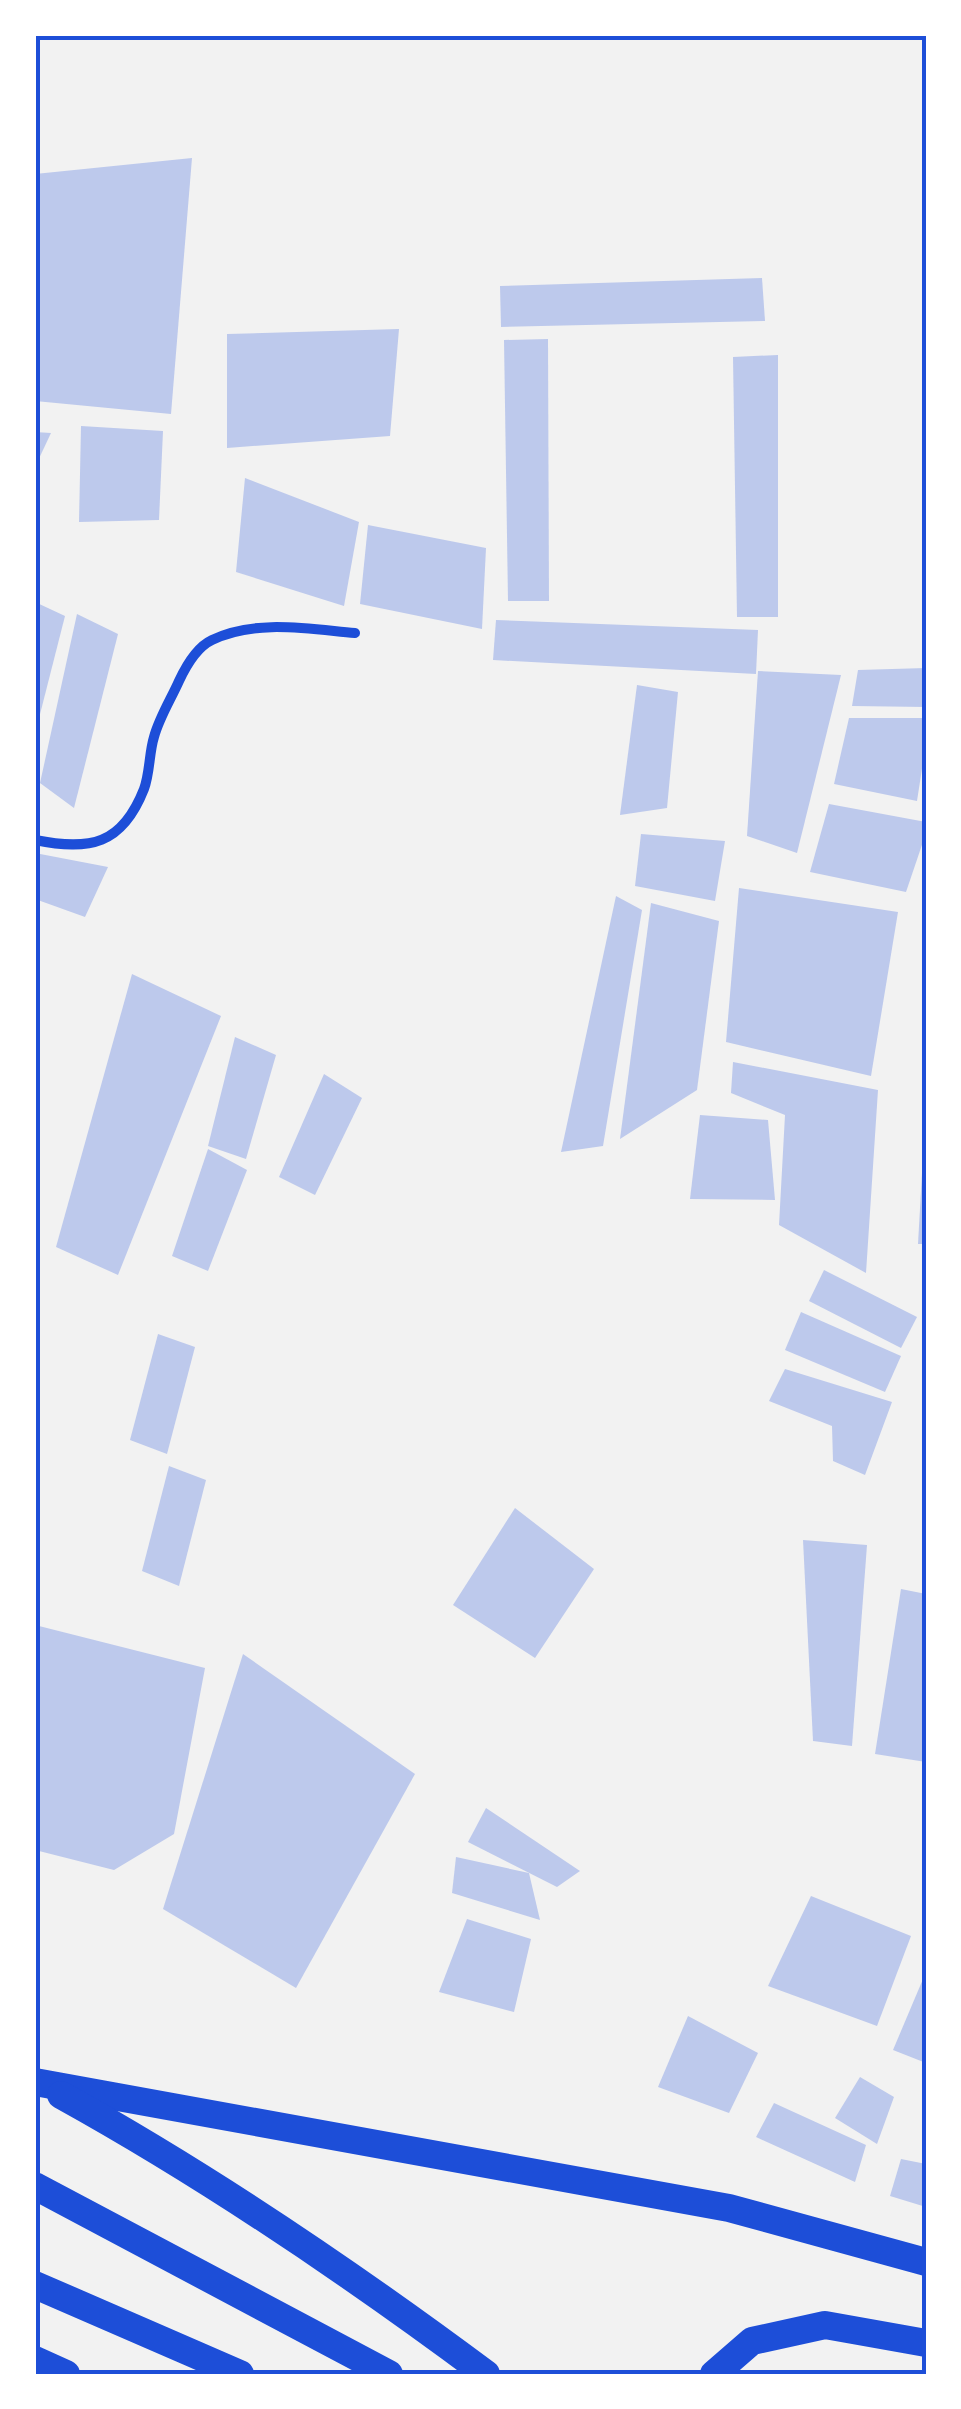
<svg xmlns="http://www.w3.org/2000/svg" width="961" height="2409" viewBox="0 0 961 2409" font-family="Rubik,sans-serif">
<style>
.building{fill:#bdc9ec}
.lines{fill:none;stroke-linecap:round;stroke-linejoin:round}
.minor{stroke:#1d4ed8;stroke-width:10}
.trunk{stroke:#1d4ed8;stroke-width:28}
.neatline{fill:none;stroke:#1d4ed8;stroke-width:4}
</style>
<rect width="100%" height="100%" fill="#f2f2f2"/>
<g class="building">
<polygon points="192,158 171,414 35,401 35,174"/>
<polygon points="762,278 765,321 501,327 500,286"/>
<polygon points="399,329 390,436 227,448 227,334"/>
<polygon points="548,339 549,601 508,601 504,340"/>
<polygon points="778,355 778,617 737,617 733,357"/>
<polygon points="81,426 163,431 159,520 79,522"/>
<polygon points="35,432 51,433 35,467"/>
<polygon points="245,478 359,522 344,606 236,572"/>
<polygon points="368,525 486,548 482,629 360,604"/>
<polygon points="35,602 65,616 36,730 35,729"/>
<polygon points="77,614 118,634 74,808 40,783"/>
<polygon points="496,620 758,630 756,674 493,660"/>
<polygon points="926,668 926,707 852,706 858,670"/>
<polygon points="758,671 841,675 797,853 747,836"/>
<polygon points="637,685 678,692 667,808 620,815"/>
<polygon points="849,718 926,718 926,743 917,801 834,784"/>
<polygon points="829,804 926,822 926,833 906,892 810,872"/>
<polygon points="641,834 725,841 715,901 635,886"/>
<polygon points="35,853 108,867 85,917 35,899"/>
<polygon points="739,888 898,912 871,1076 726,1042"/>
<polygon points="616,896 642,910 603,1146 561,1152"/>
<polygon points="651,903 719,921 697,1090 620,1139"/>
<polygon points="132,974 221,1016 118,1275 56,1247"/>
<polygon points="235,1037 276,1055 246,1159 208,1146"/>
<polygon points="733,1062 878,1090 866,1273 779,1225 785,1115 731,1093"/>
<polygon points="324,1074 362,1098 315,1195 279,1177"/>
<polygon points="700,1115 768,1120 775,1200 690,1199"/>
<polygon points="208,1149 247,1170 208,1271 172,1256"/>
<polygon points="923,1155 926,1155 926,1244 918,1244"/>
<polygon points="824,1270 917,1317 901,1348 809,1301"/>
<polygon points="801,1312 901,1356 885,1392 785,1350"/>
<polygon points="158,1334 195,1347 167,1454 130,1440"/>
<polygon points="785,1369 892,1402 865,1475 833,1461 832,1426 769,1401"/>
<polygon points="169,1466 206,1480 179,1586 142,1571"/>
<polygon points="515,1508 594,1569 535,1658 453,1605"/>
<polygon points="803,1540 867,1545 852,1746 813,1741"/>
<polygon points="901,1589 926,1594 926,1762 875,1754"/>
<polygon points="35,1625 205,1668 174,1834 114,1870 35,1850"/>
<polygon points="243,1654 415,1774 296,1988 163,1909"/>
<polygon points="486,1808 580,1871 557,1887 468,1842"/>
<polygon points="456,1857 529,1873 540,1920 452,1893"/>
<polygon points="811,1896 911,1936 877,2026 768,1986"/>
<polygon points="467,1919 531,1939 514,2012 439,1992"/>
<polygon points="923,1979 926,1980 926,2063 893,2050"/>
<polygon points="688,2016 758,2053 729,2113 658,2087"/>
<polygon points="860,2077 894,2097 877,2144 835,2118"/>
<polygon points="774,2103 866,2145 855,2182 756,2137"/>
<polygon points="901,2159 926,2164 926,2207 890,2196"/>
</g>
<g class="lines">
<path class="minor" d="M 35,840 C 90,851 122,845 144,789 C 150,773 149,753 154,737 C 159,718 171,699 179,681 C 186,666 197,647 212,640 C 255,619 309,629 355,633"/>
<g class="trunk">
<polyline points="35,2082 729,2208 926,2262"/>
<path d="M 61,2095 C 211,2178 349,2272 486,2374"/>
<polyline points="35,2186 389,2374"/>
<polyline points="35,2285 240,2374"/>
<polyline points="35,2360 66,2374"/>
<polyline points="714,2374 752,2341 825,2325 926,2343"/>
</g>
</g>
<rect width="961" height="2409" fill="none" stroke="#ffffff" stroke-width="75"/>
<rect x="38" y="38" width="886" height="2334" class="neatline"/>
</svg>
